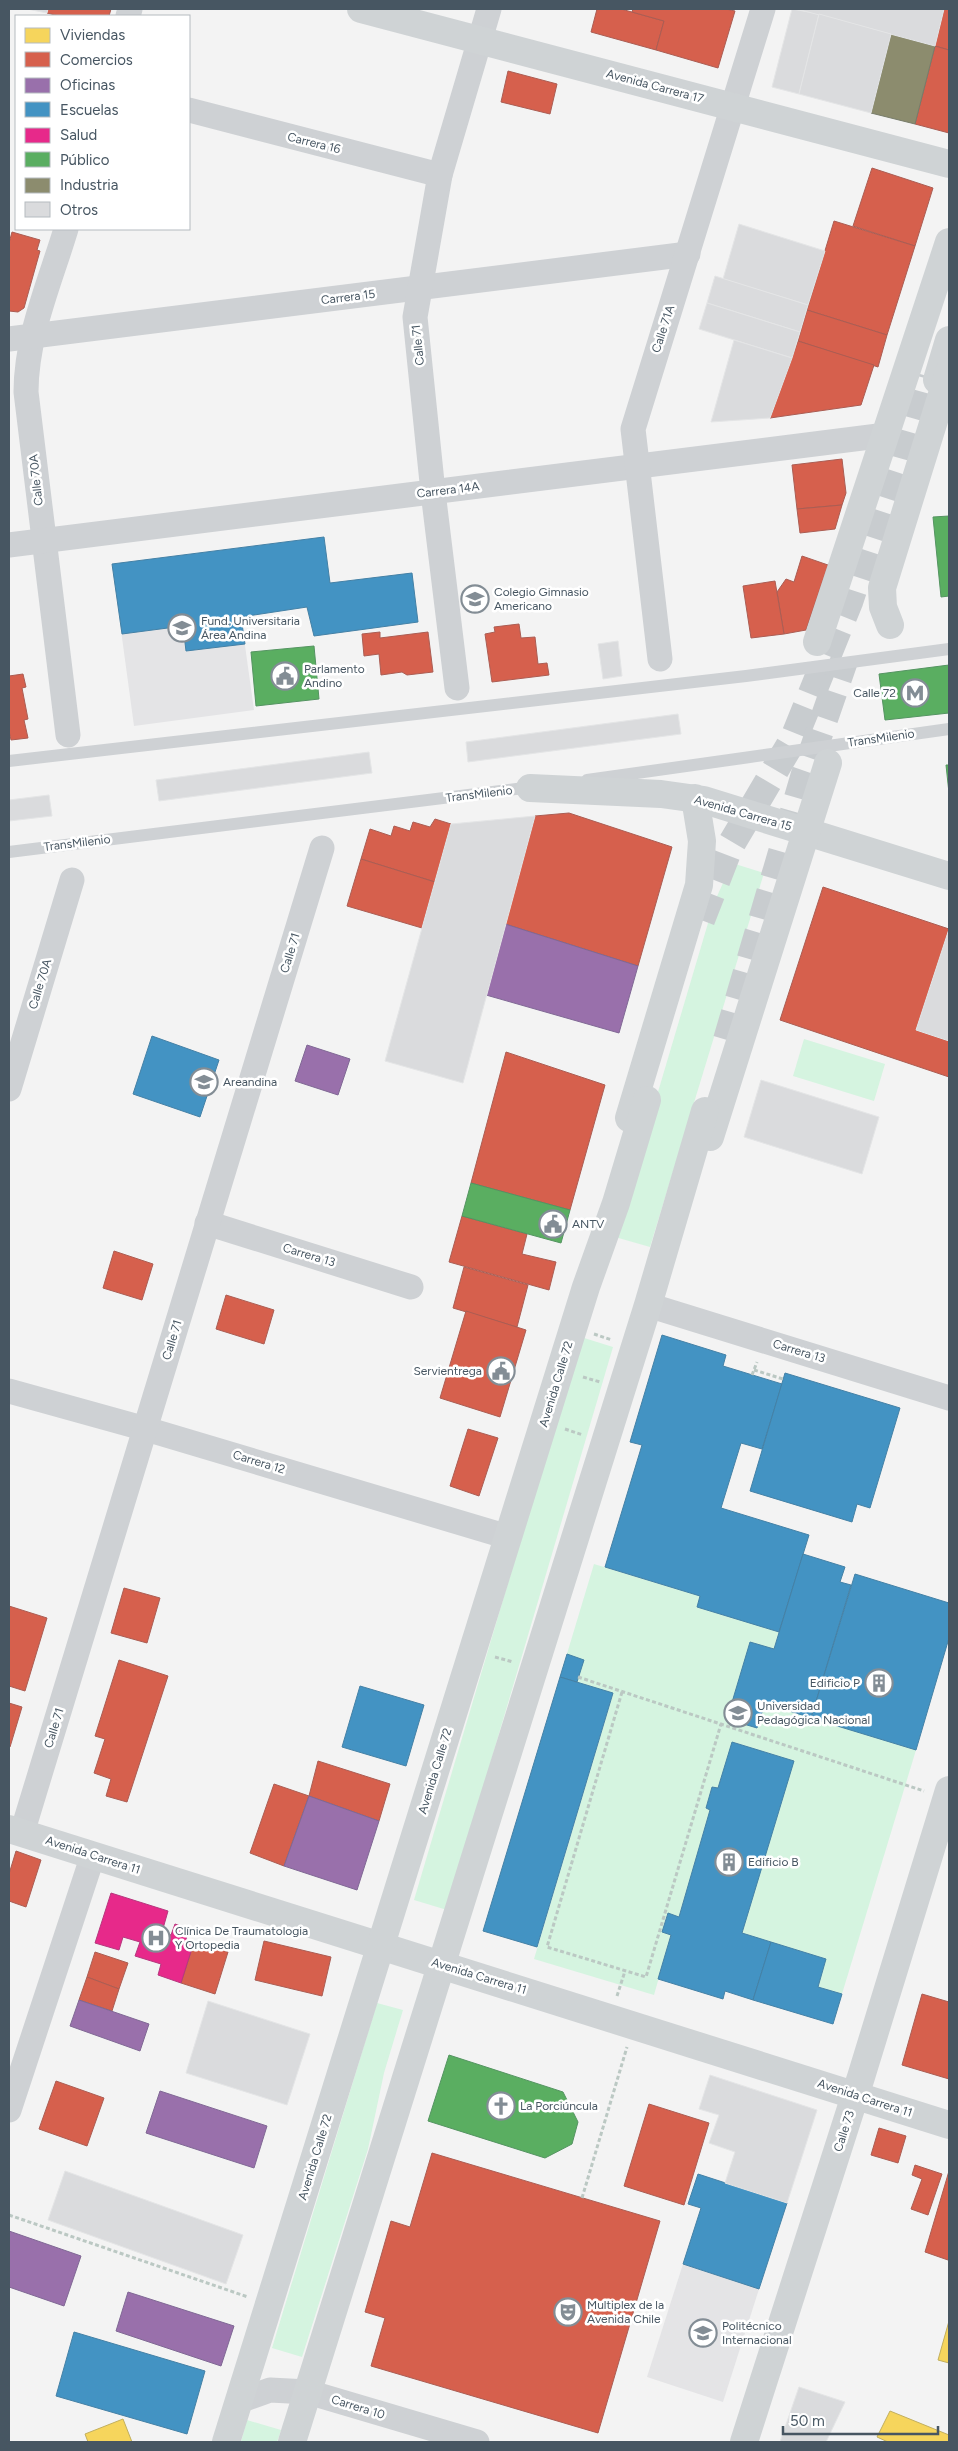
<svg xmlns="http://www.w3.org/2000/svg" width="958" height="2451" viewBox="0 0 958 2451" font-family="Figtree,sans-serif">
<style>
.education{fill:#e4e4e6}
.green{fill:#d5f4e0}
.homes{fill:#f6d55c;stroke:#c2af5e}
.shops{fill:#d6604d;stroke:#ab5d53}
.offices{fill:#9970ab;stroke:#806895}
.schools{fill:#4393c3;stroke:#4481a6}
.health{fill:#e7298a;stroke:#b7367e}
.public{fill:#5aae61;stroke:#549461}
.industry{fill:#8c8c6e;stroke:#777c6a}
.building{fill:#dadbdd;stroke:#e4e5e6}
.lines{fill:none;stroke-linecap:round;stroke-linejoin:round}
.secondary-tunnel{stroke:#c8cccf;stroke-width:28;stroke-dasharray:28 14;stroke-linecap:butt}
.path{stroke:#bbc8c3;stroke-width:3;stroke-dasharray:4 2.5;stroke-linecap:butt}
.lane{stroke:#ced1d4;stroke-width:12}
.street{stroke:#ced1d4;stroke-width:25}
.secondary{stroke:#cfd3d5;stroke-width:28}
.labels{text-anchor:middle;stroke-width:5;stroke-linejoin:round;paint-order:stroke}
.street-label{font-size:12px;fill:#475662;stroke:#fff}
.poi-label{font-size:12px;fill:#475662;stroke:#fff;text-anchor:start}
</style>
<rect width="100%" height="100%" fill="#f3f3f3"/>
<g class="education">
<polygon points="324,537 330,583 412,573 418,622 314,636 306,607 241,617 254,710 134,726 112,564"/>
<polygon points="683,2264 759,2289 723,2402 647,2377"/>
</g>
<g class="green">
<polygon points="732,863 764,873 650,1247 615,1237 714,903"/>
<polygon points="804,1039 885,1064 874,1101 793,1076"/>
<polygon points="581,1337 613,1347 447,1910 414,1900"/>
<polygon points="594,1564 700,1596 697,1607 779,1632 774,1649 750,1642 728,1719 757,1728 765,1703 916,1750 842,1994 818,1987 826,1959 742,1933 793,1761 733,1742 718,1788 712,1787 706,1808 710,1810 679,1917 667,1914 662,1932 671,1935 654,1995 534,1959 613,1694 560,1677"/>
<polygon points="377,2003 403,2010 384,2073 368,2149 302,2357 272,2348"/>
<polygon points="247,2420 281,2430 277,2442 241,2442"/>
</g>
<g class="homes">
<polygon points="949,2321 949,2363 938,2360"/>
<polygon points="890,2411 949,2435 949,2442 888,2442 877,2437"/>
<polygon points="123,2419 132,2442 88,2442 85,2434"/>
</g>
<g class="shops">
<polygon points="48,9 111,9 109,16 59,16 47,13"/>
<polygon points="597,9 621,9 664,21 656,50 591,32"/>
<polygon points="633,9 726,9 735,11 718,68 656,50 664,21 632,12"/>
<polygon points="944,9 949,9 949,50 935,46"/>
<polygon points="935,46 949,50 949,133 915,124"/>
<polygon points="508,71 557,84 550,114 501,102"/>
<polygon points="872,168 933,188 915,246 853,226"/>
<polygon points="834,221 915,246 887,335 807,310"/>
<polygon points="12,232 40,240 37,250 40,251 24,308 18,312 9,311 9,243"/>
<polygon points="807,310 887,335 878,367 798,341"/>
<polygon points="798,341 874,365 861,405 770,418"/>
<polygon points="842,459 846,493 842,505 797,509 792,465"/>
<polygon points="842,505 835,529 800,533 797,509"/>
<polygon points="802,556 828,565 806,630 784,634 777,592 786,579 794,582"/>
<polygon points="775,581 784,634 751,638 743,586"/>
<polygon points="519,624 521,638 535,637 538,664 547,663 549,675 492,682 485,634 495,632 494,627"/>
<polygon points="380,632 380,638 428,632 433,672 407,675 402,672 381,675 379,654 364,656 362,634"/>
<polygon points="23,674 26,687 22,688 28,719 24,720 28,738 11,740 9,731 9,735 9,676"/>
<polygon points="569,813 672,847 638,966 505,924 535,816"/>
<polygon points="435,819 451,824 435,882 361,859 370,829 391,836 394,826 410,831 413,822 430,827"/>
<polygon points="361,859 435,882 422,928 347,906"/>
<polygon points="823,887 949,929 916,1030 949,1041 949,1077 780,1020"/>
<polygon points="506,1052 605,1085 570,1210 471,1183"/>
<polygon points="462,1216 527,1234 522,1254 556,1262 549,1290 449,1262"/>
<polygon points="114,1251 153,1264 142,1300 103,1288"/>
<polygon points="464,1267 528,1285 517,1327 453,1308"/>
<polygon points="226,1295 274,1310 264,1344 216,1329"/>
<polygon points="466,1311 526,1330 500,1417 440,1398"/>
<polygon points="468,1429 498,1438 479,1496 450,1486"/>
<polygon points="124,1588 160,1598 147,1643 111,1633"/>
<polygon points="9,1606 47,1618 25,1691 9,1686"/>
<polygon points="119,1660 168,1676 127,1802 106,1796 111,1779 94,1773 105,1739 95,1736"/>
<polygon points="9,1703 22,1707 10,1747 9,1747"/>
<polygon points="318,1761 390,1784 379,1821 309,1796"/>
<polygon points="274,1784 309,1796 284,1866 250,1853"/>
<polygon points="16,1851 41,1860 26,1907 9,1901 9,1874"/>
<polygon points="264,1941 331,1957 322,1996 255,1980"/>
<polygon points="194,1942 228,1952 215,1994 181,1983"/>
<polygon points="95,1952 128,1963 119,1989 87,1977"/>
<polygon points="87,1977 119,1989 112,2011 79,2000"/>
<polygon points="922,1994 949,2002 949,2079 902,2065"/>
<polygon points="56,2081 104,2098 87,2146 39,2129"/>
<polygon points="649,2104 709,2123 684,2205 624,2186"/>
<polygon points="879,2128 906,2136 898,2163 871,2155"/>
<polygon points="432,2153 660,2221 598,2433 371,2366 385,2318 365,2312 391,2221 410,2227"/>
<polygon points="915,2165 942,2174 928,2215 911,2209 922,2179 912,2175"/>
<polygon points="949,2171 949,2256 948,2260 925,2252"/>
</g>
<g class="offices">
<polygon points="505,924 638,966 619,1033 486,995"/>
<polygon points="307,1045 350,1059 338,1095 295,1081"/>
<polygon points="309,1796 379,1821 357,1890 284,1866"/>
<polygon points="79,2000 149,2024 140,2051 70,2026"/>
<polygon points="160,2091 267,2126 254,2168 146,2133"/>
<polygon points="9,2231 81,2256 64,2306 9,2287"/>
<polygon points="128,2292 234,2326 221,2366 116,2331"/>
</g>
<g class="schools">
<polygon points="324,537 330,583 412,573 418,622 314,636 307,607 241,617 245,644 186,651 183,626 122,634 112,564"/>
<polygon points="152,1036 219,1060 200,1117 133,1094"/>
<polygon points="662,1335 726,1355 723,1366 782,1384 762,1449 741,1443 721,1508 809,1535 779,1632 697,1607 700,1596 605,1567 642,1445 630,1442"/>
<polygon points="785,1373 900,1408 870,1508 857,1504 852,1522 750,1491"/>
<polygon points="803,1554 845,1567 840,1582 851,1585 811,1718 765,1703 757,1728 727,1719 750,1642 774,1649"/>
<polygon points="855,1574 949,1603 949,1638 916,1750 811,1718"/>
<polygon points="567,1654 584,1660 577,1682 560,1677"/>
<polygon points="560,1677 613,1693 537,1947 483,1931"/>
<polygon points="360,1686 424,1705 406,1766 342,1747"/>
<polygon points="732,1742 794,1761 742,1933 771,1942 753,2000 725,1991 723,1999 658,1979 671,1935 662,1932 668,1913 679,1917 710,1810 706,1808 712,1787 718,1788"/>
<polygon points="771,1942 826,1959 818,1987 842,1994 833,2024 753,2000"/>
<polygon points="698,2174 787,2203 759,2289 683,2264 701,2208 688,2204"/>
<polygon points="74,2332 205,2371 187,2434 56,2396"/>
</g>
<polygon class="health" points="111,1893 168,1911 162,1932 171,1935 175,1924 189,1929 186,1939 194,1942 181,1983 158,1975 161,1964 135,1956 140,1942 123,1937 119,1950 95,1943"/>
<g class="public">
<polygon points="949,516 949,596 941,597 933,517"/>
<polygon points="314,646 319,699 256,706 251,652"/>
<polygon points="949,665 949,713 885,720 879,674"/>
<polygon points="946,765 949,765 949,793"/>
<polygon points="471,1183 570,1210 561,1243 462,1216"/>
<polygon points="449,2055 563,2092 578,2122 572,2144 545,2158 428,2121"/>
</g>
<polygon class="industry" points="891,34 935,46 915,124 871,113"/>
<g class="building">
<polygon points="27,9 48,9 47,13"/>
<polygon points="792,9 819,14 799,94 772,87"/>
<polygon points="797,9 944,9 935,46"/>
<polygon points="819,14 891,34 871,113 799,94"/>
<polygon points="739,224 825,251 808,305 723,279"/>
<polygon points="715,276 808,305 800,332 707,303"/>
<polygon points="707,303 800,332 792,358 699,329"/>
<polygon points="734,340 792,358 770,418 711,422"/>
<polygon points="618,641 622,676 603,679 598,644"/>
<polygon points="678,714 681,734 468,762 466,742"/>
<polygon points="369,752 372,773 159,801 156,780"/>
<polygon points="49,795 52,816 9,821 9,800"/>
<polygon points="535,816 463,1083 385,1061 451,824"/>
<polygon points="949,929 949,1041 916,1030"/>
<polygon points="761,1080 879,1117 862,1174 744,1137"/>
<polygon points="208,2001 310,2034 287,2105 186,2073"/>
<polygon points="710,2075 817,2110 787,2203 725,2183 735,2152 709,2143 719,2115 699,2109"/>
<polygon points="65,2171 243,2235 226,2284 48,2220"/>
<polygon points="799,2387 845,2402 826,2442 780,2442"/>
</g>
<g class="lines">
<g class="secondary-tunnel">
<polyline points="701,920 729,848 794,738 849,602 894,466 920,374"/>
<polyline points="727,1040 805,774 844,661"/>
</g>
<g class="path">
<polyline points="594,1334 612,1340"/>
<polyline points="754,1370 783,1379"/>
<polyline points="752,1375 757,1362"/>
<polyline points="583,1377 600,1382"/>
<polyline points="565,1429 583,1435"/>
<polyline points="495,1657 513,1662"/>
<polyline points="578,1677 924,1791"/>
<polyline points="622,1692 547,1947 646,1977 721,1724"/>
<polyline points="617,1996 625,1971"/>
<polyline points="582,2198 627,2047"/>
<polyline points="9,2215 248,2297"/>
</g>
<g class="lane">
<polyline points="9,761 746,676 949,649"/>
<polyline points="587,780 949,729"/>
<polyline points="9,852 532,787"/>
</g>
<g class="street">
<polyline points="128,16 130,9"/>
<polyline points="189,110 440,175"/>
<path d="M 66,229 C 50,282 26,336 26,392 L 68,735"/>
<polyline points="9,339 688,254"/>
<polyline points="9,545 886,435"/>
<polyline points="660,659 633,429 763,9"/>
<polyline points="457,688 433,492 415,317 440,175 489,9"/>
<polyline points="9,1089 72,880"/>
<polyline points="207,1223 411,1287"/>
<polyline points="648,1305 949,1398"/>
<polyline points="9,1391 146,1429 508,1537"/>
<polyline points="22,1833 322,848"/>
<polyline points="9,2110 93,1855"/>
<polyline points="239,2401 270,2390 308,2392 477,2442"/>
</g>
<g class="secondary">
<polyline points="361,9 949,164"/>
<polyline points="937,380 949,340"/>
<polyline points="890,625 883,607 882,588 949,372"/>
<polyline points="817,642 949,242"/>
<polyline points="530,788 661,794 704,800 949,876"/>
<polyline points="629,1118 699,885 702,841 695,798"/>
<polyline points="710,1137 828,763"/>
<polyline points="9,1829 949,2125"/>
<polyline points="226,2442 586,1287 616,1203 647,1100"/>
<polyline points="292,2442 648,1305 705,1111"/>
<polyline points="744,2442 861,2077 949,1790"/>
</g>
</g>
<defs>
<g id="school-ring" transform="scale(1.4375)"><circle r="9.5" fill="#fff" stroke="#838d95" stroke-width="1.5"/><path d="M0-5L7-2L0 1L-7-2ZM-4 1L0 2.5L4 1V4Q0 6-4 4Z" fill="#838d95"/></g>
<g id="university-ring" transform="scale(1.4375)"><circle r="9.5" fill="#fff" stroke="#838d95" stroke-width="1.5"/><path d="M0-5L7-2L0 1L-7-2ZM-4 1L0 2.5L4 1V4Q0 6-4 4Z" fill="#838d95"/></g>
<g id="civic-ring" transform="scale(1.4375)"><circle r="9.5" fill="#fff" stroke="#838d95" stroke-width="1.5"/><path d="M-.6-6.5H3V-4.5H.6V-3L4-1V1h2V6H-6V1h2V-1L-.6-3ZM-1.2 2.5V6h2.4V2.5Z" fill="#838d95"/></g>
<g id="metro-ring" transform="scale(1.4375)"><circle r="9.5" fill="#fff" stroke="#838d95" stroke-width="1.5"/><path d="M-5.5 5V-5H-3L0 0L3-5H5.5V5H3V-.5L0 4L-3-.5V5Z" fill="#838d95"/></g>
<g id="building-ring" transform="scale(1.4375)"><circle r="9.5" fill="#fff" stroke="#838d95" stroke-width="1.5"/><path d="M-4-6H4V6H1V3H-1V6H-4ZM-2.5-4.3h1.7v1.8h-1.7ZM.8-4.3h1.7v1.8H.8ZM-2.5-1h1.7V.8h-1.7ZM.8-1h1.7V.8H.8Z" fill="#838d95"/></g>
<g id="hospital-ring" transform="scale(1.4375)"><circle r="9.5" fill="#fff" stroke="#838d95" stroke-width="1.5"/><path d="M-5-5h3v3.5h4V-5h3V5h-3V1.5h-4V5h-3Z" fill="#838d95"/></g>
<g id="church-ring" transform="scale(1.4375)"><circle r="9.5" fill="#fff" stroke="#838d95" stroke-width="1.5"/><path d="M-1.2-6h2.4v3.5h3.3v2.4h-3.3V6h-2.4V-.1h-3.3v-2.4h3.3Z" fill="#838d95"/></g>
<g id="theatre-ring" transform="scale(1.4375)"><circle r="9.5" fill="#fff" stroke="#838d95" stroke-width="1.5"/><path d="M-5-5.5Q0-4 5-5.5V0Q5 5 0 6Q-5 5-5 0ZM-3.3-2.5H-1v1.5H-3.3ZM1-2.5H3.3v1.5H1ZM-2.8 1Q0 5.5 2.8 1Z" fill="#838d95"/></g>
</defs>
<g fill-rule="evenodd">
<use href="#school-ring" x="475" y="599"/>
<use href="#university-ring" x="182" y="628"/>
<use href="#civic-ring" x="285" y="676"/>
<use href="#metro-ring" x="915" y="693"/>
<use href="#university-ring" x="204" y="1082"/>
<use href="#civic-ring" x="553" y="1224"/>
<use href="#civic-ring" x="501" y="1371"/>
<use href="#building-ring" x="879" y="1683"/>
<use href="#university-ring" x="738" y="1713"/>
<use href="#building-ring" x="729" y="1862"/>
<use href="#hospital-ring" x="156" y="1938"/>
<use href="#church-ring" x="501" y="2106"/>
<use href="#theatre-ring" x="568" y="2312"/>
<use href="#university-ring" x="703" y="2333"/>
</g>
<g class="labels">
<g class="street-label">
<text transform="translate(655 86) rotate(15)" y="4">Avenida Carrera 17</text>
<text transform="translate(314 143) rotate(14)" y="4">Carrera 16</text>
<text transform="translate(348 297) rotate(-7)" y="4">Carrera 15</text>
<text transform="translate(663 329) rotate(-72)" y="4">Calle 71A</text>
<text transform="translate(418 345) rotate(-96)" y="4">Calle 71</text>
<text transform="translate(36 480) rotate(-96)" y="4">Calle 70A</text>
<text transform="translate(448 490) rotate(-7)" y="4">Carrera 14A</text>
<text transform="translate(881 738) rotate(-8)" y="4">TransMilenio</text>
<text transform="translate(479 794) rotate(-7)" y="4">TransMilenio</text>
<text transform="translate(743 813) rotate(16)" y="4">Avenida Carrera 15</text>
<text transform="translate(77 843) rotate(-7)" y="4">TransMilenio</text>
<text transform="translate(290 953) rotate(-73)" y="4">Calle 71</text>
<text transform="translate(40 984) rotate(-73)" y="4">Calle 70A</text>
<text transform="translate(309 1255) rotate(17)" y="4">Carrera 13</text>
<text transform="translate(172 1340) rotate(-73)" y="4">Calle 71</text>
<text transform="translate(799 1351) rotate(17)" y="4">Carrera 13</text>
<text transform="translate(556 1384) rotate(-73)" y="4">Avenida Calle 72</text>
<text transform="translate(259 1462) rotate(17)" y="4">Carrera 12</text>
<text transform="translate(54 1728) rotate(-73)" y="4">Calle 71</text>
<text transform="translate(435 1771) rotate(-73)" y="4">Avenida Calle 72</text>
<text transform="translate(93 1855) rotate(18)" y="4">Avenida Carrera 11</text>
<text transform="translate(479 1976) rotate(17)" y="4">Avenida Carrera 11</text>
<text transform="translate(865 2098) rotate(18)" y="4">Avenida Carrera 11</text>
<text transform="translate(844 2131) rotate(-72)" y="4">Calle 73</text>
<text transform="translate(315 2157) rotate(-73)" y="4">Avenida Calle 72</text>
<text transform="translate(358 2407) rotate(17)" y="4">Carrera 10</text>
</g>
<g class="poi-label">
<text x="494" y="596">Colegio Gimnasio<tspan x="494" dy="14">Americano</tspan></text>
<text x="201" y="625">Fund. Universitaria<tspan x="201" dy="14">Área Andina</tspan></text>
<text x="304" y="673">Parlamento<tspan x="304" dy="14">Andino</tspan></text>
<text x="896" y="697" text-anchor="end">Calle 72</text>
<text x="223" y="1086">Areandina</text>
<text x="572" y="1228">ANTV</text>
<text x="482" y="1375" text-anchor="end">Servientrega</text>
<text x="860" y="1687" text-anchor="end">Edificio P</text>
<text x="757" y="1710">Universidad<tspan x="757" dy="14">Pedagógica Nacional</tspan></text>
<text x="748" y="1866">Edificio B</text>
<text x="175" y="1935">Clínica De Traumatologia<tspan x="175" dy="14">Y Ortopedia</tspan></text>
<text x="520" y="2110">La Porciúncula</text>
<text x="587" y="2309">Multiplex de la<tspan x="587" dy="14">Avenida Chile</tspan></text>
<text x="722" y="2330">Politécnico<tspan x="722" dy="14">Internacional</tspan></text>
</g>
</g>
<rect width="958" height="2451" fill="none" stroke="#475662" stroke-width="20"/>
<rect x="15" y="15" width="175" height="215" fill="#ffffff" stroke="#b5bbc0"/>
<rect x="25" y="28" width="25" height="15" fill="#f6d55c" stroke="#b5bbc0"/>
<text x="60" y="40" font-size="15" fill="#475662">Viviendas</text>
<rect x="25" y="52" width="25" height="15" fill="#d6604d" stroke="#b5bbc0"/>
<text x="60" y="65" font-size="15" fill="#475662">Comercios</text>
<rect x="25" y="78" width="25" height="15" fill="#9970ab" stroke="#b5bbc0"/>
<text x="60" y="90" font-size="15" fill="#475662">Oficinas</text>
<rect x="25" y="102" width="25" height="15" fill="#4393c3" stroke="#b5bbc0"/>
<text x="60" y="115" font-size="15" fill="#475662">Escuelas</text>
<rect x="25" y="128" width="25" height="15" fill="#e7298a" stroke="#b5bbc0"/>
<text x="60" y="140" font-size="15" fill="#475662">Salud</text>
<rect x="25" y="152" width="25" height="15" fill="#5aae61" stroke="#b5bbc0"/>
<text x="60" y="165" font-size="15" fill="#475662">Público</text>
<rect x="25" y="178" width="25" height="15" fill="#8c8c6e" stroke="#b5bbc0"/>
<text x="60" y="190" font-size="15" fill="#475662">Industria</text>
<rect x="25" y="202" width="25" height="15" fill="#dadbdd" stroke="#b5bbc0"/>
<text x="60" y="215" font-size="15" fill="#475662">Otros</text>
<path d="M783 2426v8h155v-8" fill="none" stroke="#475662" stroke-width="2.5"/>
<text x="790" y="2426" font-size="15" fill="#475662" stroke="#ffffff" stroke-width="4" paint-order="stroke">50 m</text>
</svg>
